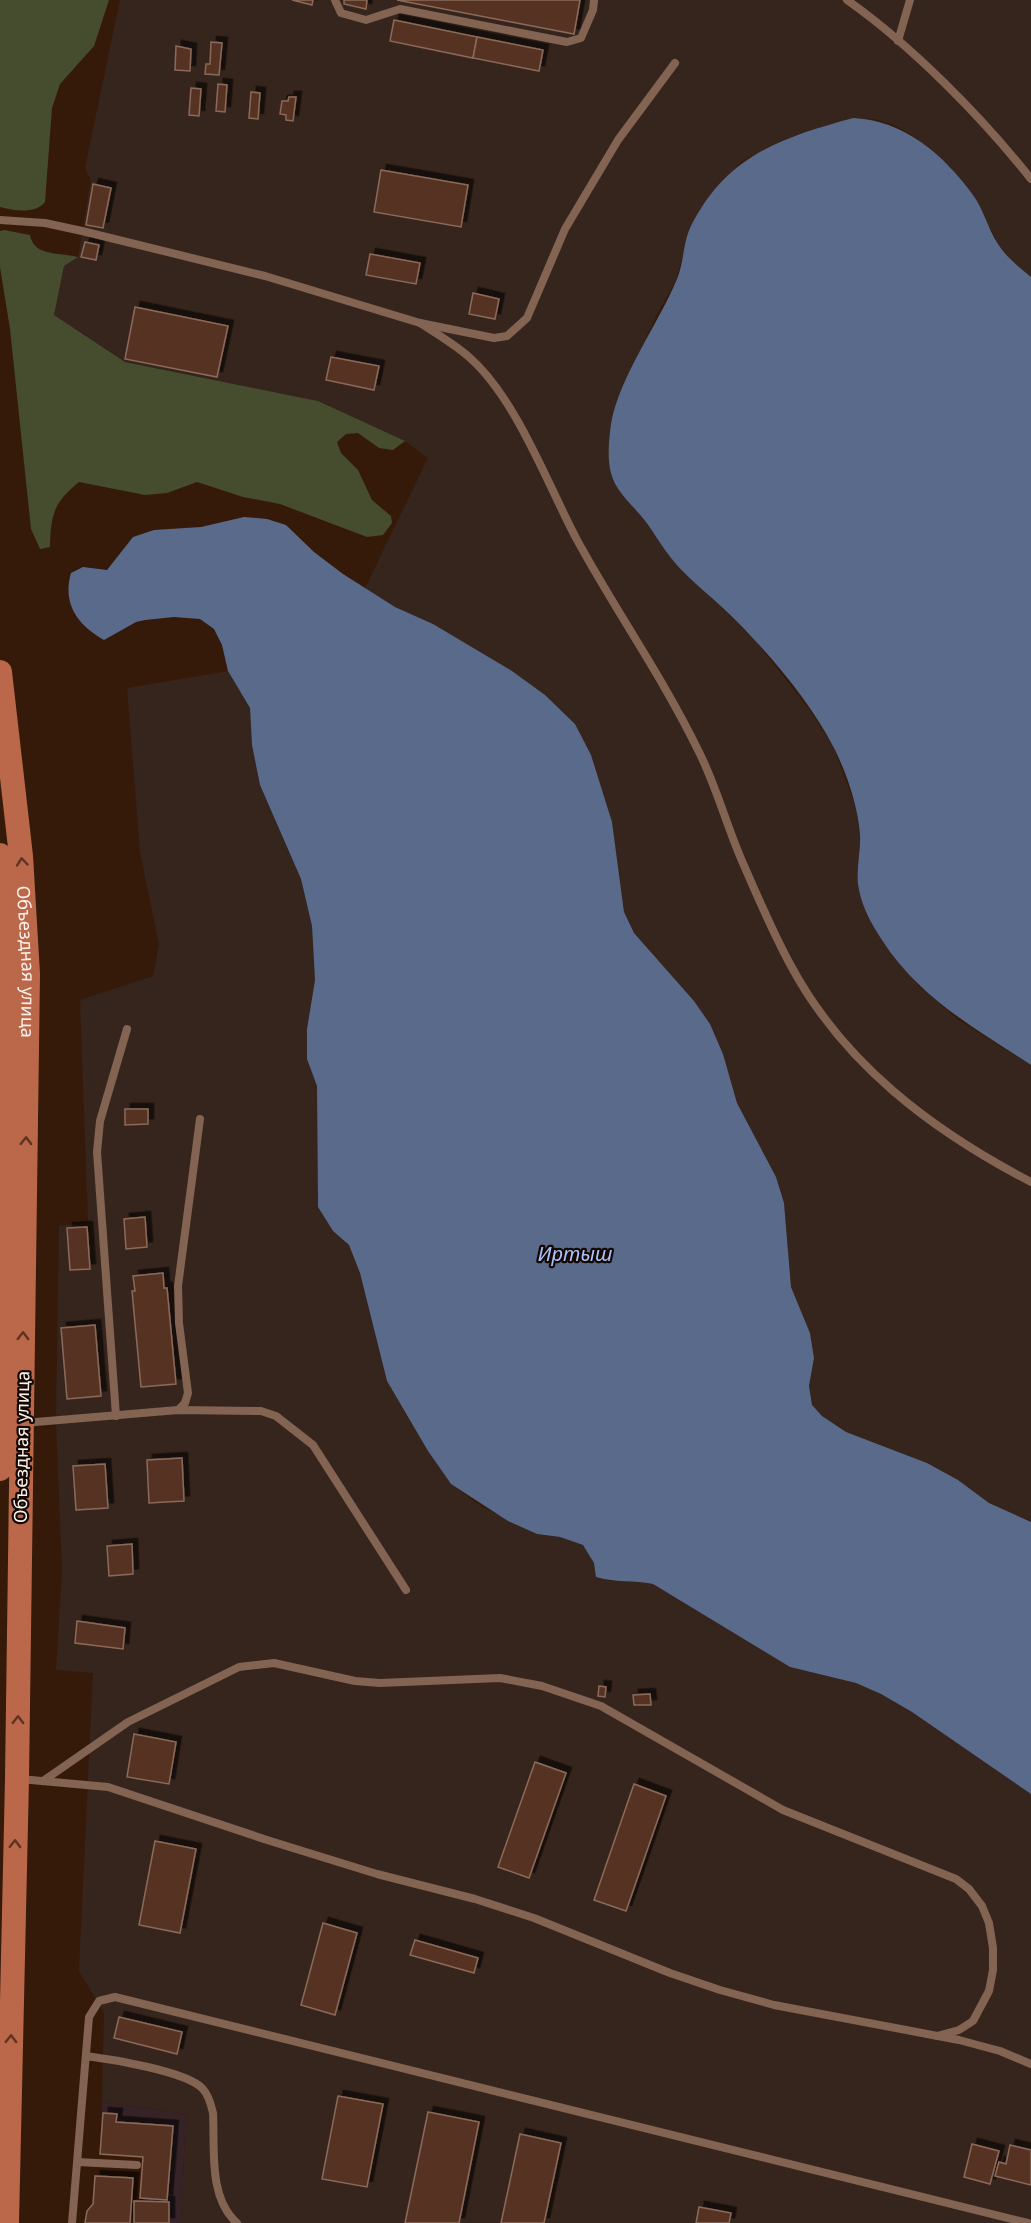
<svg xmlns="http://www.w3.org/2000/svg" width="1031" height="2223" viewBox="0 0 1031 2223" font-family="'Noto Sans',sans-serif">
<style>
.commercial{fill:#362328}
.industrial{fill:#36251c}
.green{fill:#464c2e}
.water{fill:#5a6a8b}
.building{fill:#532;stroke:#8b6a5a;stroke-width:1.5;filter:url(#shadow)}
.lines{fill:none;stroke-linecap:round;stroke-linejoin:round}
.service{stroke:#836352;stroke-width:8}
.primary{stroke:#ba6849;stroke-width:24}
.oneway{stroke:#5f3323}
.labels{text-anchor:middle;stroke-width:4.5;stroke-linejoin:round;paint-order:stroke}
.street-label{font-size:18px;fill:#fdf1eb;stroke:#140804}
.water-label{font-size:20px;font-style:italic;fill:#a8c4fc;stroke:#140804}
</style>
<defs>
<filter id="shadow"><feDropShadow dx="5.5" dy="-5.5" stdDeviation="0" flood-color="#0009"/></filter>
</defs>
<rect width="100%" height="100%" fill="#351a0a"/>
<polygon class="commercial" points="102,2102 186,2114 181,2223 134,2223 134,2201 140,2198 143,2157 100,2154"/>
<g class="industrial">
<polygon points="120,0 1031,0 1031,277 1011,261 998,244 974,196 915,137 894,125 874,119 853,118 783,140 741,162 705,203 690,229 676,281 656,316 617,401 621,493 646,522 670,557 756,641 812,713 834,748 856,808 860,837 858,889 917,984 960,1021 1031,1065 1031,1522 989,1503 958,1480 927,1463 846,1432 822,1416 812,1405 809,1386 814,1358 810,1333 791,1287 784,1203 776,1177 737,1103 723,1054 710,1024 694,1001 634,933 624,912 612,822 575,724 545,695 512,671 433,624 395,607 365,588 428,458 404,441 318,401 125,362 54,315 64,266 78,257 91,180 85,168"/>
<polygon points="228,671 250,708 252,745 260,785 301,879 312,926 315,980 307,1029 307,1059 317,1086 318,1207 333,1231 349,1245 360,1273 387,1381 428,1451 451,1484 481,1506 537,1534 560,1537 583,1545 609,1581 632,1579 653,1584 790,1667 856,1683 881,1694 912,1712 1031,1794 1031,2223 181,2223 186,2114 102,2102 104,2013 79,1971 93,1673 56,1670 62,1572 56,1421 59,1226 88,1222 80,1000 153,976 159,945 140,852 127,688"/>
</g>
<g class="green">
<path d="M 0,0 L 109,0 L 94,46 L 60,84 L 52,108 L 45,202 C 36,214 14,211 0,207 Z"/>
<path d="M 4,230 L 30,235 C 34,257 59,252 78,257 L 64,266 L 54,315 L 125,362 L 318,401 L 405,441 L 393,450 L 379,448 L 358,433 L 346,434 L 337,442 L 341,453 L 358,470 L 372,500 L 391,516 L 392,523 L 383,535 L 367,537 L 280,504 L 243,497 L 197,482 L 167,493 L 145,495 L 79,482 C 53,503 51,515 50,547 L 40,549 L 31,529 L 10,329 L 0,267 L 0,231 Z"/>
</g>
<g class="water">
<path d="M 853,118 C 904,120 944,155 973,195 C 984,210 988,229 998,244 C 1007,258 1019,267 1031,277 L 1031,1065 C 975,1028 919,998 882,940 C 872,925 863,909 859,890 C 855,872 861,853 860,835 C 858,806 847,774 834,748 C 809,699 763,646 724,609 C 706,592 686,577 671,558 C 662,547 655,534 646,522 C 634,506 616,493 611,473 C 607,458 609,439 611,424 C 619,377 659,323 677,279 C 684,262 683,242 691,226 C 727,155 781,138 853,118 Z"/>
<path d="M 244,517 L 267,519 L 286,525 L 314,552 L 343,574 L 395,607 L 433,624 L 512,671 L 545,695 L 575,724 L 591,755 L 612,822 L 624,912 L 634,933 L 694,1001 L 710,1024 L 723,1054 L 737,1103 L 776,1177 L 784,1203 L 791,1287 L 810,1333 L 814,1358 L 809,1386 L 812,1405 L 822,1416 L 846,1432 L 927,1463 L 958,1480 L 989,1503 L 1031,1522 L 1031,1794 L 912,1712 L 881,1694 L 856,1683 L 790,1667 L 653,1584 C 634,1580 615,1583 596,1577 L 594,1563 L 583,1545 L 560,1537 L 537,1534 L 508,1521 L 451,1484 L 428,1451 L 387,1381 L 360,1273 L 349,1245 L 333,1231 L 318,1207 L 317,1086 L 307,1059 L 307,1029 L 315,980 L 312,926 L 301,879 L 260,785 L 252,745 L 250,708 L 228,671 L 222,645 L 214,629 L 200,619 L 174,617 L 145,620 L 136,622 L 104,640 C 78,625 62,604 71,573 L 83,567 L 107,570 L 133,537 L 154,530 L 201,527 Z"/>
</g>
<g class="building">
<polygon points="292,0 313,0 312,5"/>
<polygon points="344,0 367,0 366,9 344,4"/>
<polygon points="397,0 580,0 574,34"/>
<polygon points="394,20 477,37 473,58 390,41"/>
<polygon points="477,37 543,50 539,71 473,58"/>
<polygon points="211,42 222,43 219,75 205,74 206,64 210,64"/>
<polygon points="176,46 191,49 190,71 175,70"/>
<polygon points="218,84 227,85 225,112 216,111"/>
<polygon points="191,88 201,89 199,116 189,115"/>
<polygon points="251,92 260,93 258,119 249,118"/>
<polygon points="289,97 296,97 293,121 286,120 286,115 280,114 282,101 288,101"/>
<polygon points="381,170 468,185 461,227 374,212"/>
<polygon points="93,184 111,188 103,228 86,225"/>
<polygon points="85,242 99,245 96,260 81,257"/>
<polygon points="370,254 420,263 416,284 366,275"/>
<polygon points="473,293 499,299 495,319 469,314"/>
<polygon points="135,307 228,326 217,377 125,359"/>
<polygon points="331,357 379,366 374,390 326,380"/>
<polygon points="125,1109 148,1109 148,1124 125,1125"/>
<polygon points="145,1217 147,1247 126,1249 124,1219"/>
<polygon points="87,1227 90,1269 70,1270 67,1228"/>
<polygon points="163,1273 164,1288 167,1288 176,1384 141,1387 132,1291 135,1291 133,1276"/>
<polygon points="95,1325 101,1396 67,1399 61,1328"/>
<polygon points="182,1458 184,1501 149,1503 147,1460"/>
<polygon points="105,1464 108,1508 76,1510 73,1466"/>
<polygon points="132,1544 133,1574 109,1576 107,1546"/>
<polygon points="77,1621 125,1628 123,1649 75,1643"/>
<polygon points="599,1686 606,1687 605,1697 598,1696"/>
<polygon points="650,1694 651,1705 634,1705 633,1695"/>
<polygon points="134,1734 176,1742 169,1784 127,1777"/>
<polygon points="535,1762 566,1773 529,1878 498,1867"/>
<polygon points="634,1784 666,1796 626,1911 594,1900"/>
<polygon points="155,1841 196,1849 180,1933 139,1925"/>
<polygon points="323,1923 357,1933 335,2015 301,2005"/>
<polygon points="415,1940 478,1958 474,1973 410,1955"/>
<polygon points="119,2017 182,2032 177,2054 114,2038"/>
<polygon points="338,2096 383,2104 367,2187 322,2179"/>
<polygon points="428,2112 479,2122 459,2223 405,2223"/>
<polygon points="103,2113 117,2114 116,2122 173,2126 167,2200 140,2198 143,2157 100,2154"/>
<polygon points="520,2134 561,2143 544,2223 501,2223"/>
<polygon points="972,2144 999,2151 990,2184 964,2177"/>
<polygon points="1010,2145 1031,2150 1031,2185 995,2176 999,2162 1006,2164"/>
<polygon points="95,2176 133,2178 130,2223 85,2223 87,2211 93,2204"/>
<polygon points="134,2201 169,2202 169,2223 134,2223"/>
<polygon points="699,2207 731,2213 729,2223 696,2223"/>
</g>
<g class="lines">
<g class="service">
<polyline points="335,0 341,13 366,20 400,9 567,42 581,38 593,10 594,0"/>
<path d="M 847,0 C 911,45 982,117 1031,179"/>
<polyline points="898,41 910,0"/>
<polyline points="0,220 45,223 82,231 265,276 420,323 494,338 507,336 527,318 565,229 618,140 675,63"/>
<path d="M 420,323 C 437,334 454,344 469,357 C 516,398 547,483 576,538 C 615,610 662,676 698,750 C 716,785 726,824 742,861 C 757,895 772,931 790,964 C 843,1064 933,1131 1031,1182"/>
<polyline points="178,1410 185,1403 188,1393 179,1323 178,1286 200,1119"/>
<polyline points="116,1416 97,1152 100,1121 127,1029"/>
<polyline points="24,1423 178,1410 261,1411 276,1416 313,1445 406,1590"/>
<polyline points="20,1779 108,1787 267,1840 377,1874 475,1899 534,1918 670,1973 720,1990 774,2005 959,2040 1000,2051 1031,2064"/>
<polyline points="43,1781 128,1722 239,1667 274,1663 355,1681 380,1683 500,1678 542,1686 601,1706 783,1810 956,1879 969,1889 982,1906 989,1923 993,1948 993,1970 989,1991 973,2021 959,2030 937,2036"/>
<path d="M 86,2056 C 110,2059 185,2071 202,2088 C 208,2094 211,2104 213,2113 C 215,2148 208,2198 237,2223"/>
<polyline points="77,2162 137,2165"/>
<polyline points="72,2223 89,2017 99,2001 115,1997 1028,2223"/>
</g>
<g class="primary">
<path id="s1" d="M 0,672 L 21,856 L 28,974 L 17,1779 L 7,2223"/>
<polyline points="0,855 7,975 0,1469"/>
</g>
</g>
<defs><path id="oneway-chevron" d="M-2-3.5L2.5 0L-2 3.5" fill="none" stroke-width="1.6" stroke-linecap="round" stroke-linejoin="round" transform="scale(1.5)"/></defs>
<g class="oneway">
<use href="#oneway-chevron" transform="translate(22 862) rotate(-95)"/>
<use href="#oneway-chevron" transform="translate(26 1141) rotate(-89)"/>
<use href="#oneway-chevron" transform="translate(23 1336) rotate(-89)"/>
<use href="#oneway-chevron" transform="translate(18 1720) rotate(-89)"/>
<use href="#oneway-chevron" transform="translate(15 1844) rotate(-89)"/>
<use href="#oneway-chevron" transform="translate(11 2039) rotate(-89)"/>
</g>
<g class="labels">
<g class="street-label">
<text dy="6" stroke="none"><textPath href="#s1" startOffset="291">Объездная улица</textPath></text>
<text transform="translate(22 1447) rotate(-89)" y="6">Объездная улица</text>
</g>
<g class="water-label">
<text x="575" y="1261">Иртыш</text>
</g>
</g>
</svg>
